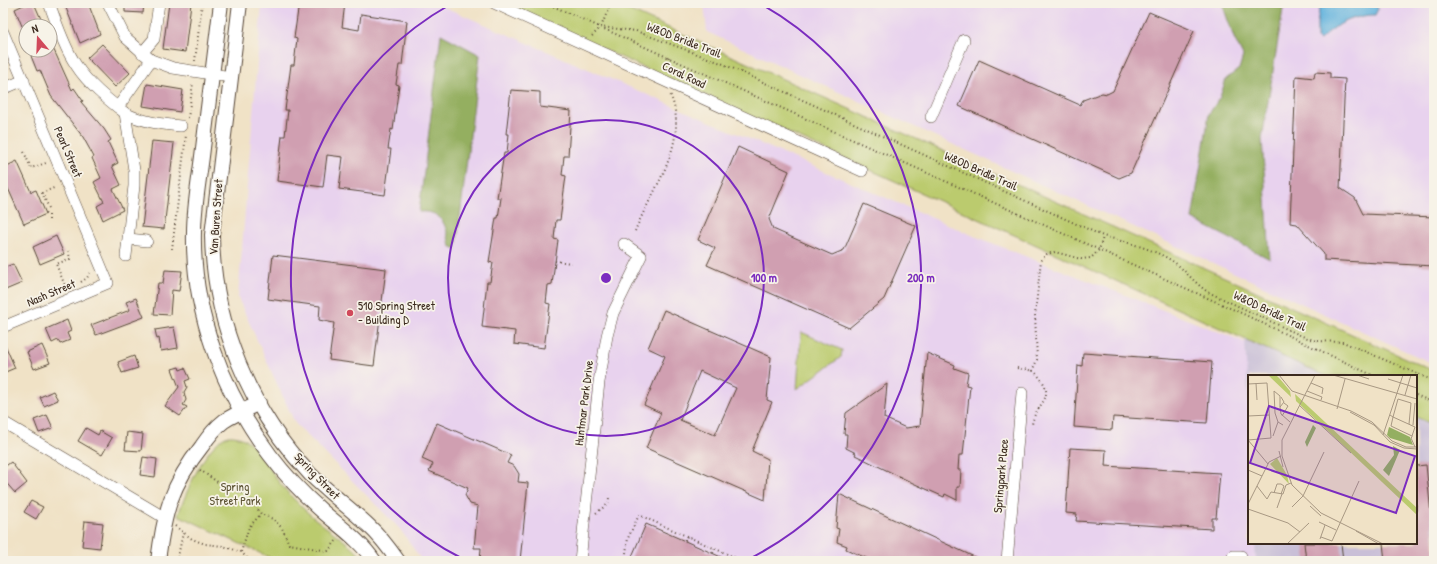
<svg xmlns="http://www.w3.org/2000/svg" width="1437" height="564" viewBox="0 0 1437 564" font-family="'Patrick Hand',sans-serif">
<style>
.built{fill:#e8d2ee}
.industrial{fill:#c9bfd7}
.green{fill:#bbcb6e;stroke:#7b7a46}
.forest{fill:#94af61;stroke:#686c40}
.water{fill:#64b3de;stroke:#506e7e}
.building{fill:#d09fb1;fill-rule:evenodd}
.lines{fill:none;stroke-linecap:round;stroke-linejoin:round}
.minor-casing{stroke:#564637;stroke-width:12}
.major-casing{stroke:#564637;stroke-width:16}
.path{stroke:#564637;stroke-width:2;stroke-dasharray:1 3;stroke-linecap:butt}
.minor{stroke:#fff;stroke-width:11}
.major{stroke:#fff;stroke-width:14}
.ring{fill:none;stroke:#7b2cbf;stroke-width:2}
.poi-dot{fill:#d1495b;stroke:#f7f3e8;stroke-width:1.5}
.labels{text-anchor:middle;stroke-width:3.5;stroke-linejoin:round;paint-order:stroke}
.street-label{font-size:12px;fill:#3b2a1e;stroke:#f7f3e8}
.poi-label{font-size:12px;fill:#3b2a1e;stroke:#f7f3e8;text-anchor:start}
.park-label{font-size:12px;fill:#5b5232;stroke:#f7f3e8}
.inset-road{fill:none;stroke:#a89883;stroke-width:1}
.view{fill:#7b2cbf;fill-opacity:0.15;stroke:#7b2cbf;stroke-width:2}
.inset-edge{fill:none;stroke:#3b2a1e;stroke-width:2}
.centre{fill:#7b2cbf;stroke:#f7f3e8;stroke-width:2}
.ring-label{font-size:12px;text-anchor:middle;font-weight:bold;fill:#7b2cbf;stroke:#f7f3e8;stroke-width:3.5;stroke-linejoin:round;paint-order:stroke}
</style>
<rect width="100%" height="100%" fill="#f7f3e8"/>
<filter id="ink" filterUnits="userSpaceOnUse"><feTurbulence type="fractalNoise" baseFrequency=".025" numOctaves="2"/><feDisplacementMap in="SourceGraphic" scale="8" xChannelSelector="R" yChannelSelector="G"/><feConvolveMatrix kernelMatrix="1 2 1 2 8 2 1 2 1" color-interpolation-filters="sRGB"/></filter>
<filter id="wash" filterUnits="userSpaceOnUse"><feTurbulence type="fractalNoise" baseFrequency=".012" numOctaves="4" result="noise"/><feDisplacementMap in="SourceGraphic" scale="16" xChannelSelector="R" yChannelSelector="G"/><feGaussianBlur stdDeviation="0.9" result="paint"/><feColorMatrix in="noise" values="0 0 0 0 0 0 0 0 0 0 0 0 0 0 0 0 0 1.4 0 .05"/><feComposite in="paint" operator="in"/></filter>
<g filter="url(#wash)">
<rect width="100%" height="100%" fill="#f0e2c6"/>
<g class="built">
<polygon points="262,3 435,3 974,236 1250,344 1249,543 1257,543 1258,561 422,561 400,529 295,423 238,298"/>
<polygon points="704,3 1222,3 1234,38 1243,56 1239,69 1226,79 1220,97 1209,114 1270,258 1262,139 1284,3 1434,3 1434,364 707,32"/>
</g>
<g class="industrial">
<polygon points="1245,339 1327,376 1249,376 1249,421"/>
<polygon points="1416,416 1434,424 1434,561 1256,561 1255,543 1416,543"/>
</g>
<g class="green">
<polygon points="501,3 613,3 1434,371 1434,425 1416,417 1416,376 1326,376"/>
<polygon points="801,332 842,350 841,357 797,389"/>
<path d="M 228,436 C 257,434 266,468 283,487 C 295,501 308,514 323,525 C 338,536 353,546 365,561 L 277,561 L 178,515 C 186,493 205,444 228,436 Z"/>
</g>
<g class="forest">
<polygon points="1222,3 1284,3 1262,139 1270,259 1192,219 1209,114 1220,97 1226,79 1239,69 1243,56 1234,38"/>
<path d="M 441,34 L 480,55 L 456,249 L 450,246 C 446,227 444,210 419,212 Z"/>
</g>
<path class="water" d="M 1376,3 L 1378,9 L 1375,15 C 1354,15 1334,25 1320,40 L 1317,38 L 1317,22 L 1320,6 L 1323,4 Z"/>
<g id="blocks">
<g class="building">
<polygon points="28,3 34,3 44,26 22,26 15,9"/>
<polygon points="64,3 88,3 100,34 80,43"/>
<polygon points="125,3 144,3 143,13 125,12"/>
<polygon points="169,3 191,3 185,52 163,49"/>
<polygon points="299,3 345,3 342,27 359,30 361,14 407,21 402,65 399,65 396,84 399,85 393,130 391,129 388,149 391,149 385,195 339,189 343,157 327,155 323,187 277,181 282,136 285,136 288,110 285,110 291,65 294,65 297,39 294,38"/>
<polygon points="1149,12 1194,31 1131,173 1119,178 959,106 979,60 1080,105 1083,100 1102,93 1107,94 1113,91"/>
<polygon points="102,44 130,73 115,87 87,58"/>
<polygon points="53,48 72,90 74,88 83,101 81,102 104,129 111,140 108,142 118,163 112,166 121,185 113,189 123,210 103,220 97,206 104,202 94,182 101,178 92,158 94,157 83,137 51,96 40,70 37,71 31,56"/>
<polygon points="1315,72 1330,73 1330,78 1345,79 1340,188 1355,198 1363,214 1434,217 1434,266 1324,260 1324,254 1297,224 1290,223 1296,76 1314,78"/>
<polygon points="147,84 183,90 180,112 143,106"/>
<polygon points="511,90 540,92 540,107 571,111 568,156 564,156 562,175 566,176 560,220 556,220 554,239 558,240 552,284 548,285 546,303 550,304 544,348 514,344 515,331 482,327 487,282 490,282 493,263 489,262 496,218 498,218 501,198 497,198 504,153 507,153 509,134 506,134"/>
<polygon points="152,141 174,143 164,229 142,227"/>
<polygon points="738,147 789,171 769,219 773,229 832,255 844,250 864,204 916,226 884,299 849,328 707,265 715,248 698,240"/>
<polygon points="17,161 31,192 36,190 46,214 24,224 3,177 3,168"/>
<polygon points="56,236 64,254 40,264 33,247"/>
<polygon points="273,255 386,269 374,366 329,360 334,323 319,320 320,306 268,299"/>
<polygon points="13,264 22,283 3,291 3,268"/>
<polygon points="165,270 182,271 179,291 172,290 170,315 154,314 158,283 163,283"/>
<polygon points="136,298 144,317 96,335 91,325 130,310 126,302"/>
<path d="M 664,310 L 771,357 L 767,400 L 772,402 L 752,451 L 768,459 L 765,500 L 646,448 L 661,413 L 644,405 L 665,356 L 648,348 ZM 700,371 L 736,388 L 715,435 L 680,420 Z"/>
<polygon points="67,320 71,331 67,333 70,340 60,344 58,340 52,343 46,329"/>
<polygon points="174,327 178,348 161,351 159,338 157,339 155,330"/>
<polygon points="3,340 15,368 3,373"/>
<polygon points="42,345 50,363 34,369 27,352"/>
<polygon points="927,353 955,365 954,368 968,373 966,385 970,386 963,455 959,455 958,470 961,470 960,487 957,487 957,500 945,494 944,497 915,484 855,455 856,453 846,448 847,434 844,434 846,413 887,384 884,418 906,428 920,426"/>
<polygon points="1083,353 1212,362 1207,423 1113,417 1112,430 1074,427 1078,365 1082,366"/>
<polygon points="134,356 138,368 122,373 118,362"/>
<polygon points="179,367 180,370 185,368 190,379 185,381 187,387 184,392 186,400 183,405 187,407 180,416 165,406 179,387 172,369"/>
<polygon points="53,391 58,400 44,406 40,397"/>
<polygon points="47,415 53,428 39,433 34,420"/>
<polygon points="437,423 511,455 507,463 514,466 519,474 518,482 528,483 520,561 480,561 481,548 474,548 478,506 470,504 465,495 468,488 429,471 433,464 422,459"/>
<polygon points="86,428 98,435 100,431 112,438 102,455 78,441"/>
<polygon points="127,432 143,434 141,451 125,450"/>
<polygon points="1070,448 1106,450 1105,466 1220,473 1216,518 1212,518 1212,529 1076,521 1077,514 1066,513"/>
<polygon points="143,457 157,459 155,477 140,475"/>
<polygon points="11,462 27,483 15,493 3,479 3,468"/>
<polygon points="1426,465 1434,543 1434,561 1385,561 1383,543 1416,543 1416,466"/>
<polygon points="839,494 983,561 873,561 846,549 847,546 837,542 839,529 836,528"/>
<polygon points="31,501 43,507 36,519 24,512"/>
<polygon points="85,521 103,523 100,548 82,546"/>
<polygon points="646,524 685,541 730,561 630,561"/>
<polygon points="1304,543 1341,543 1343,561 1306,561"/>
</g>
</g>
</g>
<g filter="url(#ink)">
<use href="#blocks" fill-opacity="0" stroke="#564637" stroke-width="1"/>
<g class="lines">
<g class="minor-casing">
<g id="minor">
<path d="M 49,3 C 57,24 64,47 76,65 C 88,84 107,99 125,113"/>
<polyline points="108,3 125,37 151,60 173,68 231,77"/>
<polyline points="494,3 862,171"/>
<polyline points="3,32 108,283 3,327"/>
<polyline points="142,53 154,39 159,3"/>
<polyline points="3,89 24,80"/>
<polyline points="118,107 151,60"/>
<polyline points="931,117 964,40"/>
<polyline points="129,239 147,241"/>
<path d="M 126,256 L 134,186 L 134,170 L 125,113 C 142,122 162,124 181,126"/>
<polyline points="3,422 165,518"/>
<polyline points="1233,556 1241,556"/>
<polyline points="580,561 599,382 607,336 613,313 641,256 624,244"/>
<polyline points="1007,561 1022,393"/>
</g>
</g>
<g class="major-casing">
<g id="major">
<path d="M 221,3 C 215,51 209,100 203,148 C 200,176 194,204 194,232 C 192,311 223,393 270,455 C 285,475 302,493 321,510 C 339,526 360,540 374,561"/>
<path d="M 240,3 L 212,235 C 213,322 250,411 310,474 C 329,493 350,508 369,526 C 380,536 389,548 398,561"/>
<path d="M 158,561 C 164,513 171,485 202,446 C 208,437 215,428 224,421 C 235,414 247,409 259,403"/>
</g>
</g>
<g class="path">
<polyline points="546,3 1239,312 1374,376"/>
<polyline points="601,27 611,3"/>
<path d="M 592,36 L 601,27 L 636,31 L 721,63 L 1103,236 C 1128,243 1157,249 1178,265 C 1188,274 1196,284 1208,292 L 1302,336 L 1316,341 L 1343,342 L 1434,381"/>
<polyline points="195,61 202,3"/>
<polyline points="664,69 669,57"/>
<polyline points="188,118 193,83"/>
<polyline points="24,152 31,168 46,163"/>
<polyline points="49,220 49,208 42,193 56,187"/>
<path d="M 635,231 C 652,189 691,142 670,94"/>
<polyline points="172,249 186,135"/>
<polyline points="555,261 571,263"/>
<polyline points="81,282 87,278 91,271"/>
<polyline points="66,288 56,264 70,259 68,249"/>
<path d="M 1017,368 L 1034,371 C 1061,399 1035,401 1032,425"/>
<polyline points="1032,371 1037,360 1035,315 1041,260 1047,254 1055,252 1081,259 1091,258 1099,250 1103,237"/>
<polyline points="1416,395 1434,403"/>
<polyline points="200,470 222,485 249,496 261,514 273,519 282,528 289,544 328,551 337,540"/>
<polyline points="596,513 608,504 609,498"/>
<polyline points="175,526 192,539 205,544 223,546 241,552 250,561"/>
<polyline points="685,541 687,536"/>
<polyline points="241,552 249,527 261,514"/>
<polyline points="713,553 715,548"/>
<polyline points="177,561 183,533"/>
<polyline points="625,561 628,538 639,515 743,561"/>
</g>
<use href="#minor" class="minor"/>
<use href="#major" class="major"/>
</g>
</g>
<g class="ring">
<circle cx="606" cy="278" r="158"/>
<path d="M465 560A315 315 0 0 1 451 4M761 4A315 315 0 0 1 747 560"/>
</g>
<circle class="poi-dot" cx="350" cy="313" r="4"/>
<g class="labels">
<g class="street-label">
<text transform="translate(684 40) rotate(21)" y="4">W&amp;OD Bridle Trail</text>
<text transform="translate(684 75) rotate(25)" y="4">Coral Road</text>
<text transform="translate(68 152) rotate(67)" y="4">Pearl Street</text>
<text transform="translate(981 171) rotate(24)" y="4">W&amp;OD Bridle Trail</text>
<text transform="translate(216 217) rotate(-86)" y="4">Van Buren Street</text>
<text transform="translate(51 293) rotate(-23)" y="4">Nash Street</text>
<text transform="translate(1270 311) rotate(25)" y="4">W&amp;OD Bridle Trail</text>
<text transform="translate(584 403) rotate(-83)" y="4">Huntmar Park Drive</text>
<text transform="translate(317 476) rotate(46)" y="4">Spring Street</text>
<text transform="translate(1001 476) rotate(-85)" y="4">Springpark Place</text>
</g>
<g class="poi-label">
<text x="358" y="310">510 Spring Street<tspan x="358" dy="14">- Building D</tspan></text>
</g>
<g class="park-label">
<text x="235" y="491">Spring<tspan x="235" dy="14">Street Park</tspan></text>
</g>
</g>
<g transform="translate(1248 375)">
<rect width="169" height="169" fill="#f0e2c6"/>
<path d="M 20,0 L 28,0 L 32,4 L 42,16 L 43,22 ZM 47,19 L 169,133 L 169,140 L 48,26 ZM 29,83 L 39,100 L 41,109 L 22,89 Z" fill="#bbcb6e"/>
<path d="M 65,50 L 68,53 L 59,72 L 57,67 ZM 141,52 L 162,62 L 165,70 L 142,63 L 139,60 ZM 145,71 L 152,75 L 141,101 L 135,95 L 146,80 Z" fill="#94af61"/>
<path class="inset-road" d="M 31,0 L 44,16 L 103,36 L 124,47 L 144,66 L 158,72 L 169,72M 67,0 L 34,65 L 34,81 L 44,110 L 73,138 L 135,169M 85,0 L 169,24M 109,0 L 121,4M 140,4 L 169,13M 8,8 L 9,25M 63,8 L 75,13 L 74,19M 0,9 L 19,8 L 23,63 L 0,65M 59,16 L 74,22 L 73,25M 157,20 L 163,0M 33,22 L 36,27 L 32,32 L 33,39 L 42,47M 51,30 L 103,78M 89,34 L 97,4M 102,37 L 126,50 L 142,67 L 156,73 L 169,74M 142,40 L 145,42 L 150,24 L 163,28 L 161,49M 0,41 L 21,40M 34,41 L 40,31 L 36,28M 30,47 L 27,38 L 26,16 L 32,21 L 32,32M 165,50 L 167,28M 135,60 L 155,0M 25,61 L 30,47 L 35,50M 164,61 L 143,51 L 145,42 L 167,52 L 164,61 L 164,62 L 163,63 L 167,72M 0,65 L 20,89M 31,76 L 35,92M 0,95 L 14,101M 9,111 L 19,124 L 23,117 L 35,119 L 38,110 L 43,108M 26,118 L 29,109 L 33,109 L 36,111 L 33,119M 0,129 L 21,87 L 33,81M 62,131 L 73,141M 44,132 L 55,121 L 76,77M 29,133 L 34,119M 0,134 L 40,148 L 52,157M 71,147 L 88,155M 108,156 L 131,169M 73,162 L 84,166 L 111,106M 72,164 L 77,150M 39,169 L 61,148"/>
<path class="view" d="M 21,31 L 167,81 L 148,138 L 2,88 Z"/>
<rect width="169" height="169" class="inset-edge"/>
</g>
<circle cx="606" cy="278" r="6" class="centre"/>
<g class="ring-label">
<text x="764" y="282">100 m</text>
<text x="921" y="282">200 m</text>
</g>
<rect width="1437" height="564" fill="none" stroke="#f7f3e8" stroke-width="16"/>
<g transform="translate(38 38) rotate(341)"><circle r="19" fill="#f7f3e8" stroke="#aca397"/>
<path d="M0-3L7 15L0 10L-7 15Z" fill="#d1495b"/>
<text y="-6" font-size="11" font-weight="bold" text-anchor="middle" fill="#3b2a1e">N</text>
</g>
</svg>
